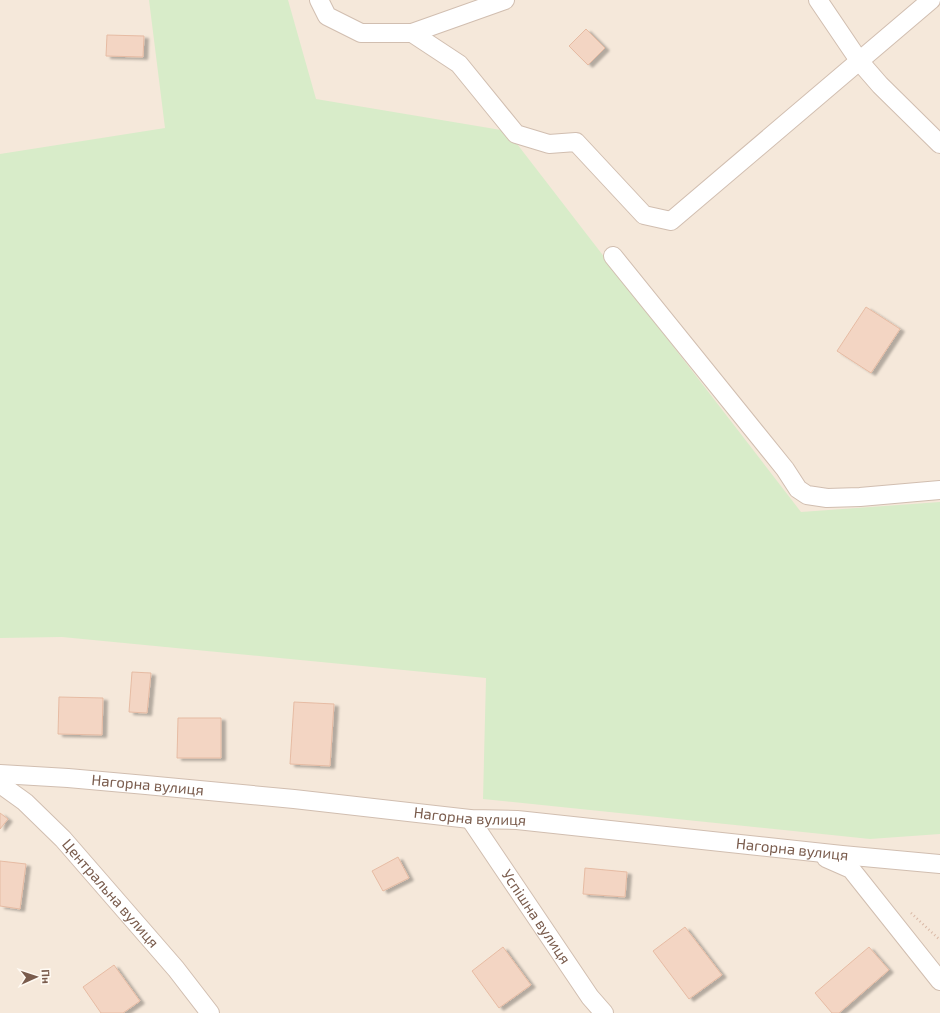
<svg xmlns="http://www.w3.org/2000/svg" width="940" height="1013" viewBox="0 0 940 1013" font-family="'Exo 2',sans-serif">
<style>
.residential{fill:#f5e8da}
.green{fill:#d8ecc9}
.building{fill:#f3d5c3;stroke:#e6bba3;filter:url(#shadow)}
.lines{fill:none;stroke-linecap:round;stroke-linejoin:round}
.street-casing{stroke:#d1beb0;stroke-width:20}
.path{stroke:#d9b8a5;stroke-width:2.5;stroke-dasharray:1 3;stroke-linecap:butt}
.street{stroke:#fff;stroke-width:18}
.labels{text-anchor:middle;stroke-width:3;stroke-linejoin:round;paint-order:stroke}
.street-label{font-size:15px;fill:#7a5c4d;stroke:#fffaf3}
</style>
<defs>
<filter id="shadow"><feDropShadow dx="4.5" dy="2.5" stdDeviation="1" flood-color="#0004"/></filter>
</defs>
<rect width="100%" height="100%" fill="#fdf6ec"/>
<rect class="residential" x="0" y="0" width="940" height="1013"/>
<polygon class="green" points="149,0 288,0 316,99 507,131 801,512 940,502 940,834 870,839 483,799 486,678 62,637 0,638 0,154 165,128"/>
<g class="building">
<polygon points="586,29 605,48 588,65 569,46"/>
<polygon points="107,35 144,36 143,57 106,56"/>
<polygon points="866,307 900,329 871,373 837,351"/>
<polygon points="132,672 151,673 147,713 129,712"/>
<polygon points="59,697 103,698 102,735 58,734"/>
<polygon points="294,702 334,704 330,766 290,764"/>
<polygon points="178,718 221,718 221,758 177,758"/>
<polygon points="0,813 8,819 0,829"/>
<polygon points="398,857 409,878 383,891 372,871"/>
<polygon points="0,861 26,864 20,909 0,906"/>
<polygon points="585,868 627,872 625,897 583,894"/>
<polygon points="685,927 722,975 689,999 653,951"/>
<polygon points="503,947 531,985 499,1008 472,971"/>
<polygon points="869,947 889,970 839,1013 832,1013 815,993"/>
<polygon points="114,965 140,1001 123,1013 101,1013 83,987"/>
</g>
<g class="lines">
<g class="street-casing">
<g id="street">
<polyline points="319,0 327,16 361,33 412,33 505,0"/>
<polyline points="818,0 860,62 880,85 940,144"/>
<polyline points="412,33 459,64 516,134 549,144 576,142 644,215 671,221 931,0"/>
<polyline points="613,256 785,469 798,489 807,495 827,498 860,497 940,490"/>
<path id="s1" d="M 0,774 L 68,778 L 146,785 L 294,799 L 470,819 L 517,820 L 842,855 L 940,864"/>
<path id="s2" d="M 0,784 L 25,802 L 63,839 L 176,969 L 210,1013"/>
<path id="s3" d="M 470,819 L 590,997 L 604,1013"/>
<polyline points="826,858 851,869 940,981"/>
</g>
</g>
<polyline class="path" points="911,913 940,940"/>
<use href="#street" class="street"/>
</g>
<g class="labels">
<g class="street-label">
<text dy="5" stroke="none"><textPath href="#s1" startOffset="148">Нагорна вулиця</textPath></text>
<text dy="5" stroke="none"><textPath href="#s1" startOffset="472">Нагорна вулиця</textPath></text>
<text dy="5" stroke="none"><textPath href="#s1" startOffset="796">Нагорна вулиця</textPath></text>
<text dy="5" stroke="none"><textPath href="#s2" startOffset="156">Центральна вулиця</textPath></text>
<text dy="5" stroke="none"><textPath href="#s3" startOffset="118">Успішна вулиця</textPath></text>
</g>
</g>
<g transform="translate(36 977) rotate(87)" stroke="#fffaf3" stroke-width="3" paint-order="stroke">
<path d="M0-3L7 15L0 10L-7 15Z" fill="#7a5c4d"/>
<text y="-6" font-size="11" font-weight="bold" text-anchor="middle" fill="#7a5c4d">Пн</text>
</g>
</svg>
